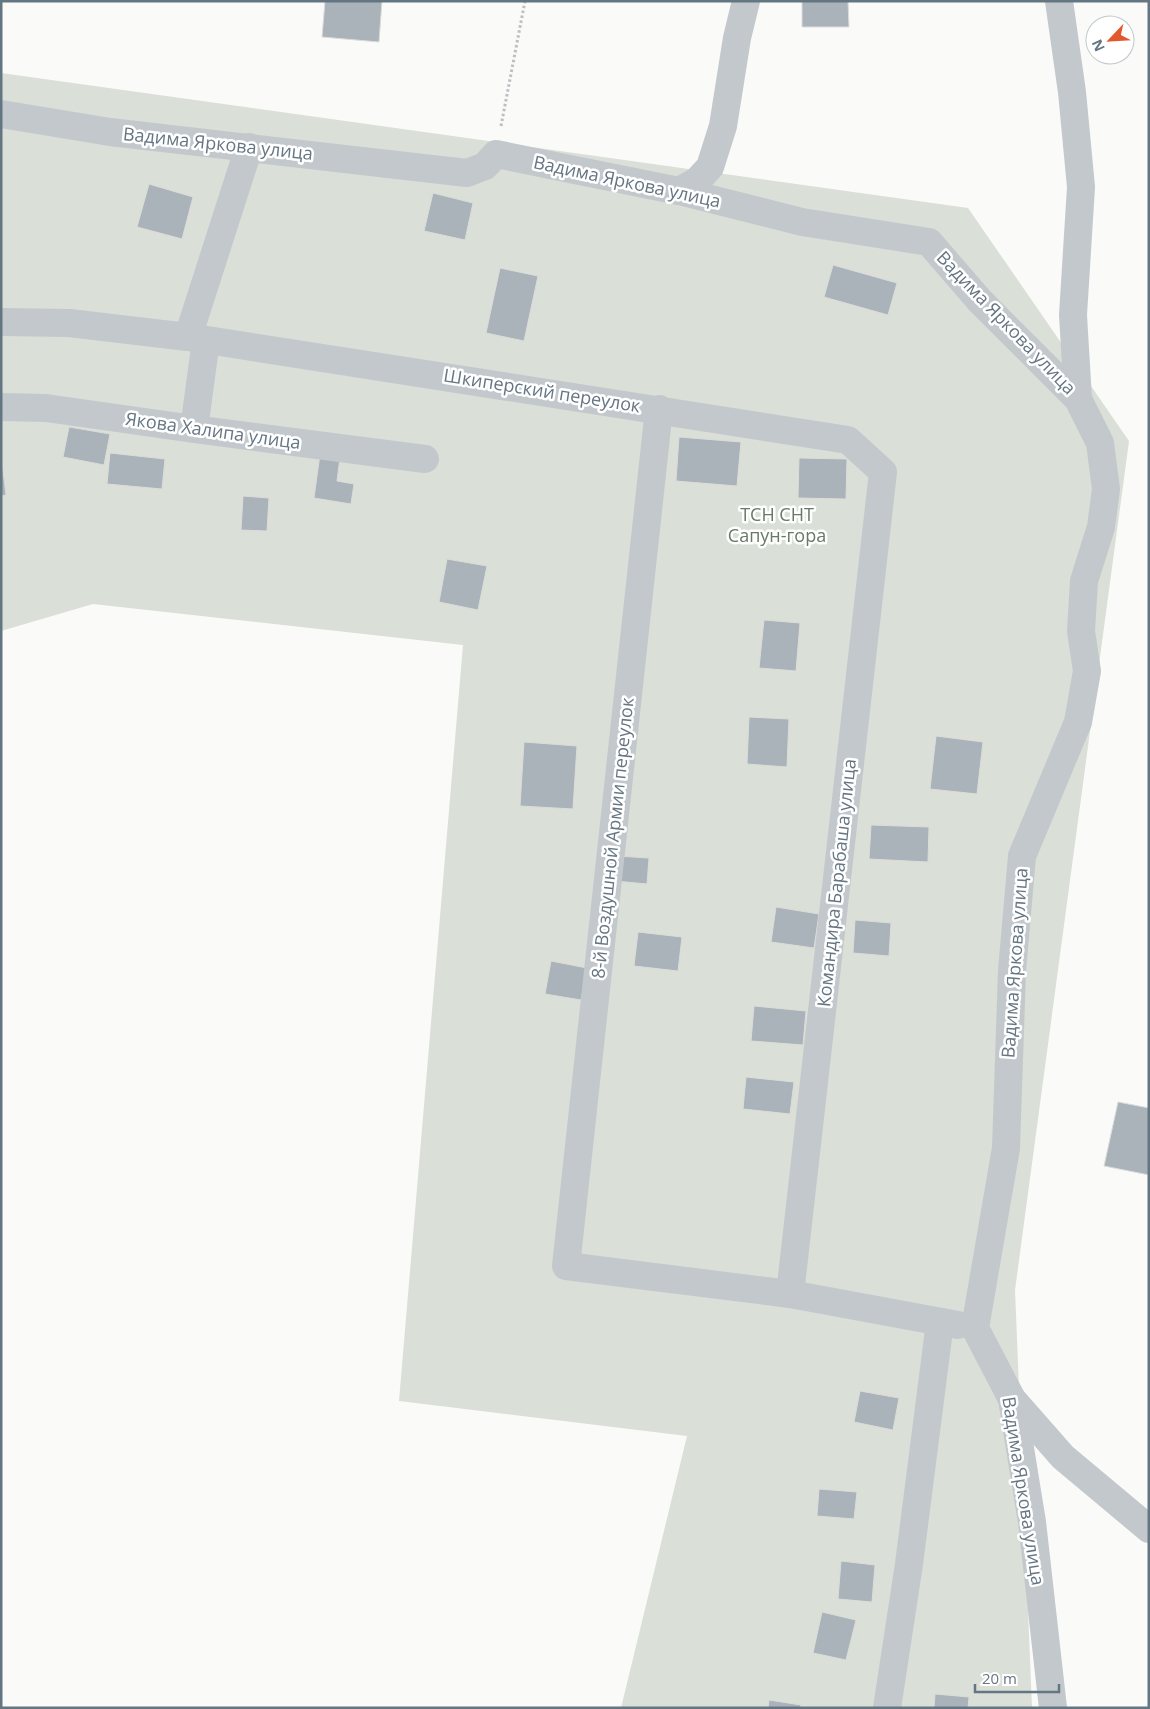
<svg xmlns="http://www.w3.org/2000/svg" width="1150" height="1709" viewBox="0 0 1150 1709" font-family="'Open Sans',sans-serif">
<style>
.green{fill:#dadfd7}
.building{fill:#aab3b9;stroke:#dcdcda}
.lines{fill:none;stroke-linecap:round;stroke-linejoin:round}
.path{stroke:#bbbfc2;stroke-width:3;stroke-dasharray:2.5 2.5;stroke-linecap:butt}
.minor{stroke:#c3c8cc;stroke-width:28}
.labels{text-anchor:middle;stroke-width:5;stroke-linejoin:round;paint-order:stroke}
.street-label{font-size:18px;fill:#657683;stroke:#fff}
.park-label{font-size:18px;fill:#687a64;stroke:#fff}
</style>
<rect width="100%" height="100%" fill="#fafaf8"/>
<polygon class="green" points="1,73 968,208 1129,441 1015,1290 1032,1708 621,1708 687,1436 399,1401 463,645 93,604 1,631"/>
<g class="building">
<polygon points="325,1 382,1 379,42 322,37"/>
<polygon points="802,1 848,1 849,27 802,27"/>
<polygon points="149,184 193,197 182,239 137,227"/>
<polygon points="433,193 473,203 465,240 424,231"/>
<polygon points="833,265 897,283 888,315 824,297"/>
<polygon points="500,268 538,276 524,341 486,333"/>
<polygon points="69,427 110,434 104,465 63,457"/>
<polygon points="679,437 741,442 737,486 676,481"/>
<polygon points="110,453 165,459 162,489 107,484"/>
<polygon points="1,454 6,495 1,496"/>
<polygon points="320,454 340,458 337,481 354,484 351,504 314,498"/>
<polygon points="799,458 847,459 846,499 798,498"/>
<polygon points="243,496 269,498 267,531 241,530"/>
<polygon points="447,559 487,566 478,610 439,602"/>
<polygon points="764,620 800,623 796,671 759,668"/>
<polygon points="749,717 789,719 787,767 747,764"/>
<polygon points="936,736 983,742 977,794 930,789"/>
<polygon points="524,742 577,746 573,809 520,806"/>
<polygon points="871,825 929,827 928,862 869,859"/>
<polygon points="617,856 649,858 647,884 615,881"/>
<polygon points="776,907 819,914 814,948 771,942"/>
<polygon points="855,920 891,923 889,956 853,953"/>
<polygon points="638,932 682,937 678,971 634,966"/>
<polygon points="551,961 587,968 581,1000 545,994"/>
<polygon points="754,1006 806,1011 803,1045 751,1041"/>
<polygon points="746,1077 794,1082 790,1114 743,1109"/>
<polygon points="1118,1102 1149,1108 1149,1175 1104,1166"/>
<polygon points="860,1391 899,1398 893,1430 854,1422"/>
<polygon points="819,1489 857,1492 854,1519 817,1516"/>
<polygon points="841,1561 875,1565 872,1602 838,1599"/>
<polygon points="822,1612 856,1620 846,1660 813,1653"/>
<polygon points="935,1694 969,1697 968,1708 934,1708"/>
<polygon points="769,1700 801,1705 800,1708 768,1708"/>
</g>
<g class="lines">
<polyline class="path" points="501,126 525,1"/>
<g class="minor">
<polyline points="1059,1 1072,92 1081,187 1073,315 1078,399"/>
<polyline points="1,114 110,132 467,173 485,166 496,154 679,191 802,222 929,242 980,301 1078,399 1100,443 1106,489 1101,527 1084,581 1081,631 1087,671 1078,722 1022,856 1012,971 1006,1148 975,1328 1012,1399 1032,1522 1053,1708"/>
<polyline points="679,191 697,181 710,167 723,126 737,38 746,1"/>
<polyline points="1,322 69,323 188,337 848,440 883,472 790,1294 566,1266 659,409"/>
<polyline points="188,337 249,147"/>
<polyline points="1,407 46,408 194,429 425,459"/>
<polyline points="194,429 206,340"/>
<polyline points="790,1294 958,1325"/>
<polyline points="1012,1399 1063,1457 1149,1529"/>
<polyline points="887,1708 909,1564 940,1322"/>
</g>
</g>
<g class="labels">
<g class="street-label">
<text transform="translate(218 144) rotate(6)" y="6">Вадима Яркова улица</text>
<text transform="translate(627 182) rotate(12)" y="6">Вадима Яркова улица</text>
<text transform="translate(1006 323) rotate(46)" y="6">Вадима Яркова улица</text>
<text transform="translate(542 391) rotate(9)" y="6">Шкиперский переулок</text>
<text transform="translate(213 431) rotate(8)" y="6">Якова Халипа улица</text>
<text transform="translate(613 838) rotate(-84)" y="6">8-й Воздушной Армии переулок</text>
<text transform="translate(837 883) rotate(-84)" y="6">Командира Барабаша улица</text>
<text transform="translate(1015 963) rotate(-86)" y="6">Вадима Яркова улица</text>
<text transform="translate(1023 1491) rotate(81)" y="6">Вадима Яркова улица</text>
</g>
<g class="park-label">
<text x="777" y="521">ТСН СНТ<tspan x="777" dy="21">Сапун-гора</tspan></text>
</g>
</g>
<rect width="1150" height="1709" fill="none" stroke="#657683" stroke-width="5"/>
<g transform="translate(1110 40) rotate(245)"><circle r="24" fill="#ffffff" stroke="#c1c8cd"/>
<path d="M0-4L9 19L0 12L-9 19Z" fill="#e4572e"/>
<text y="-8" font-size="14" font-weight="bold" text-anchor="middle" fill="#657683">N</text>
</g>
<path d="M975 1684v8h84v-8" fill="none" stroke="#657683" stroke-width="2.5"/>
<text x="982" y="1684" font-size="15" fill="#657683" stroke="#ffffff" stroke-width="4" paint-order="stroke">20 m</text>
</svg>
